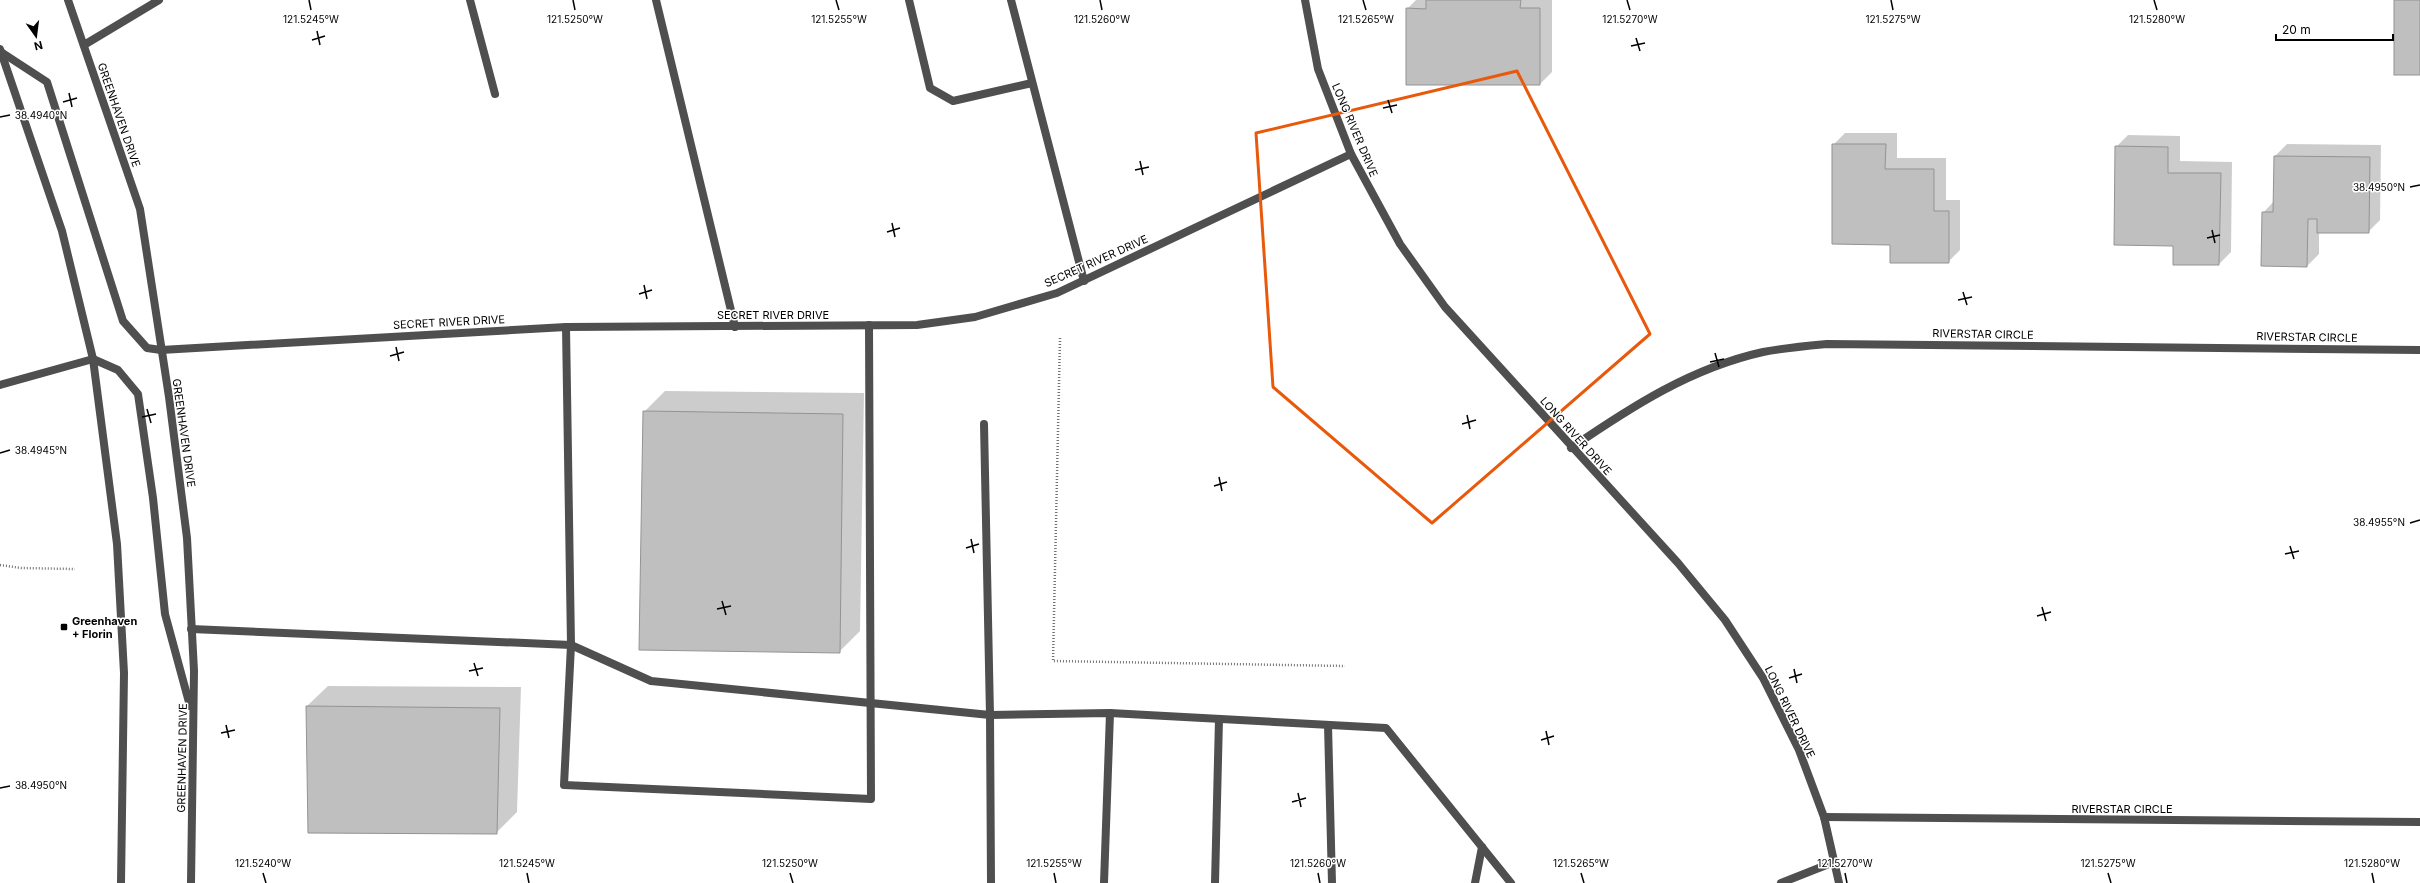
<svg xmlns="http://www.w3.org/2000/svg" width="2420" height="883" viewBox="0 0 2420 883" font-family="Inter,sans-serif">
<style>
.shadow{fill:#0003}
.building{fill:#bfbfbf;stroke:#939393}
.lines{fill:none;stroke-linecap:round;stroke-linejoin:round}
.path{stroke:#717171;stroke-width:2.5;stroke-dasharray:1 2;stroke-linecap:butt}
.service{stroke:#4f4f4f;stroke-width:8}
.minor{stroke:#4f4f4f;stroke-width:8}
.tertiary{stroke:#4f4f4f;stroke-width:8}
.marked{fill:none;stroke:#e8590c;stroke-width:3;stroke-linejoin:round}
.ticks{fill:none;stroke:#000;stroke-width:1.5}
.poi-dot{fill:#000;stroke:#fff;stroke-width:1.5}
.labels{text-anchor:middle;stroke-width:3;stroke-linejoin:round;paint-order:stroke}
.street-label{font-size:11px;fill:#000;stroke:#fff}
.poi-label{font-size:11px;font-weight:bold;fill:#000;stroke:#fff;text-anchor:start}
.ticks-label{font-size:10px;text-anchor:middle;fill:#000;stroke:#fff;stroke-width:3;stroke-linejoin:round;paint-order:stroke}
</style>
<rect width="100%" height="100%" fill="#fff"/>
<g class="shadow">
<polygon points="1416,0 1552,0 1552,72 1540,84 1407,9"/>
<polygon points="1845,133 1897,133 1897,158 1946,158 1946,200 1960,200 1960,250 1948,262 1891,244 1833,145"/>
<polygon points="2128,135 2180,136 2180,161 2232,162 2231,252 2219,264 2174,245 2116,147"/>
<polygon points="2287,144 2381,145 2380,220 2368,232 2319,232 2319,254 2307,266 2263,213 2274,201 2275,156"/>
<polygon points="665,391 864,393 860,631 839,652 644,412"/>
<polygon points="328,686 521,687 517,812 496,833 307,706"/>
</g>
<g class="building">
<polygon points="1426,0 1521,0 1520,8 1540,8 1540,85 1406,85 1406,8 1426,9"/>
<rect x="2394" y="0" width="26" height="75"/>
<polygon points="1832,144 1886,144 1885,169 1934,169 1934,211 1949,211 1949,263 1890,263 1890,245 1832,244"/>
<polygon points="2115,146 2168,147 2168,173 2221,173 2219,265 2173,265 2173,246 2114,245"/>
<polygon points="2274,156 2370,157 2369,233 2317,233 2317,219 2308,219 2307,267 2261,266 2262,212 2273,212"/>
<polygon points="643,411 843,414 840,653 639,650"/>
<polygon points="306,706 500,708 497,834 308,833"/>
</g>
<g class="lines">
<g class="path">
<polyline points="1060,338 1053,661 1345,666"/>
<polyline points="0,565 21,568 75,569"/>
</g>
<g class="service">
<polyline points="470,0 495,94"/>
<polyline points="656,0 735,327"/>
<polyline points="909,0 930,88 953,101 1032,83"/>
<polyline points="1011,0 1084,281"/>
<polyline points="84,45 159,0"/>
<polyline points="566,327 571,645 564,785 871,799 869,325"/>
<polyline points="0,385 93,359"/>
<polyline points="984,424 990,715 1110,713 1386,728 1511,883"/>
<polyline points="191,629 571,645 651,681 990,715 991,883"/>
<polyline points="1328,725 1332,883"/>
<polyline points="1104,883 1110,713"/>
<polyline points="1215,883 1219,719"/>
<polyline points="1475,883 1482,847"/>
<polyline points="1781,883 1834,862"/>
</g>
<g class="minor">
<polyline points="1305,0 1318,69 1351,154 1400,244 1445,307 1678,563 1725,620 1763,678 1799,750 1824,817 1839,883"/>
<polyline points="161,350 566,327 917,325 975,317 1057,293 1351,154"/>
<path d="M 1571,448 C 1631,407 1691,368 1763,352 C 1784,348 1806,346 1827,344 L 2420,350"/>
<polyline points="1824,817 2420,822"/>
</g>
<g class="tertiary">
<polyline points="68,0 140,209 169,397 187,538 194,671 191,883"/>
<polyline points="0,49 62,231 93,359 117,544 124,673 121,883"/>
<polyline points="1,52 47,82 123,321 147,348 161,350"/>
<polyline points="93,359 118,370 138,394 153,498 165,614 190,706"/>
</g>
</g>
<path class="marked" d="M 1517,71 L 1650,334 L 1432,523 L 1273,387 L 1256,133 Z"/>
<path class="ticks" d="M 309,0 L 311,10M 573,0 L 575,10M 836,0 L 839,10M 1100,0 L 1102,10M 1363,0 L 1366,10M 1627,0 L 1630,10M 1891,0 L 1893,10M 2154,0 L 2157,10M 317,31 L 320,45M 1636,38 L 1640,51M 312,40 L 325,36M 1631,46 L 1645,43M 69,93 L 72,107M 1388,100 L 1392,113M 63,102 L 77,98M 1383,108 L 1397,105M 0,117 L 10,115M 1140,161 L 1143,175M 1135,170 L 1149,167M 2410,187 L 2420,185M 892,223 L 895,237M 2212,230 L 2215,243M 887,232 L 900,228M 2207,238 L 2220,235M 644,285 L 647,299M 1963,292 L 1967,305M 639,294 L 652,290M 1958,300 L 1972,297M 396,347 L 399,361M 1715,353 L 1719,367M 390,356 L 404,352M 1710,362 L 1724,359M 147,409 L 151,423M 1467,415 L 1470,429M 142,417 L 156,414M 1462,424 L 1476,420M 0,453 L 10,450M 1219,477 L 1222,491M 1214,486 L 1227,482M 2410,523 L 2420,520M 971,539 L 974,553M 2290,546 L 2294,559M 966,548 L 979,544M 2285,554 L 2299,551M 722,601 L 726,615M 2042,607 L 2046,621M 717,609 L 731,606M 2037,616 L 2051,612M 474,663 L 478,676M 1794,669 L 1797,683M 469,671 L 483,668M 1789,678 L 1802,674M 226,725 L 229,738M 1546,731 L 1549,745M 221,733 L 235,730M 1541,740 L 1554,736M 0,788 L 10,786M 1298,793 L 1301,807M 1292,802 L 1306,798M 263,873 L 266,883M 527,873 L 529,883M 790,873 L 793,883M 1054,873 L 1056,883M 1318,873 L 1320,883M 1581,873 L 1584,883M 1845,873 L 1847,883M 2108,873 L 2111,883M 2372,873 L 2374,883"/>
<rect class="poi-dot" x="60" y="623" width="8" height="8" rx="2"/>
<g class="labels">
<g class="street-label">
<text transform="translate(119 115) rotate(71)" y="4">GREENHAVEN DRIVE</text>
<text transform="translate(1355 130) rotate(67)" y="4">LONG RIVER DRIVE</text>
<text transform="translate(1096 261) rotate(-24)" y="4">SECRET RIVER DRIVE</text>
<text x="773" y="319">SECRET RIVER DRIVE</text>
<text transform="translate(449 322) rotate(-3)" y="4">SECRET RIVER DRIVE</text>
<text transform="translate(1983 334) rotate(1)" y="4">RIVERSTAR CIRCLE</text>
<text transform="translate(2307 337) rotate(1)" y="4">RIVERSTAR CIRCLE</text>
<text transform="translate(184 433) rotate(82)" y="4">GREENHAVEN DRIVE</text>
<text transform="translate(1576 436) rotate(48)" y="4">LONG RIVER DRIVE</text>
<text transform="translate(1790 712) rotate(64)" y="4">LONG RIVER DRIVE</text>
<text transform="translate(182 758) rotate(-89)" y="4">GREENHAVEN DRIVE</text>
<text x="2122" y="813">RIVERSTAR CIRCLE</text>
</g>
<g class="poi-label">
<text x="72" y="625">Greenhaven<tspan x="72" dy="13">+ Florin</tspan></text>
</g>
</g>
<g class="ticks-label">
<text x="1893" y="23">121.5275°W</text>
<text x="2157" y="23">121.5280°W</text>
<text x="311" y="23">121.5245°W</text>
<text x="575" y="23">121.5250°W</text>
<text x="839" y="23">121.5255°W</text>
<text x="1102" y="23">121.5260°W</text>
<text x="1366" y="23">121.5265°W</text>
<text x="1630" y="23">121.5270°W</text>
<text x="41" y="119">38.4940°N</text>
<text x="2379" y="191">38.4950°N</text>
<text x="41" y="454">38.4945°N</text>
<text x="2379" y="526">38.4955°N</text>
<text x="41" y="789">38.4950°N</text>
<text x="263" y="867">121.5240°W</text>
<text x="527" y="867">121.5245°W</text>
<text x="790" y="867">121.5250°W</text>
<text x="1054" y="867">121.5255°W</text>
<text x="1318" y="867">121.5260°W</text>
<text x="1581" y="867">121.5265°W</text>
<text x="1845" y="867">121.5270°W</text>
<text x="2108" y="867">121.5275°W</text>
<text x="2372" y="867">121.5280°W</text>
</g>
<g transform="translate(36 36) rotate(166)" stroke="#ffffff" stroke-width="3" paint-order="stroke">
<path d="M0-3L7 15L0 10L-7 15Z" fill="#000000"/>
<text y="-6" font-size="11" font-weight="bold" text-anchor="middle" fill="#000000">N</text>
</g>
<path d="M2276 34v6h117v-6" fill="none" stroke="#000000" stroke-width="2"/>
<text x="2282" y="34" font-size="12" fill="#000000" stroke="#ffffff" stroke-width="3" paint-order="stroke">20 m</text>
</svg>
